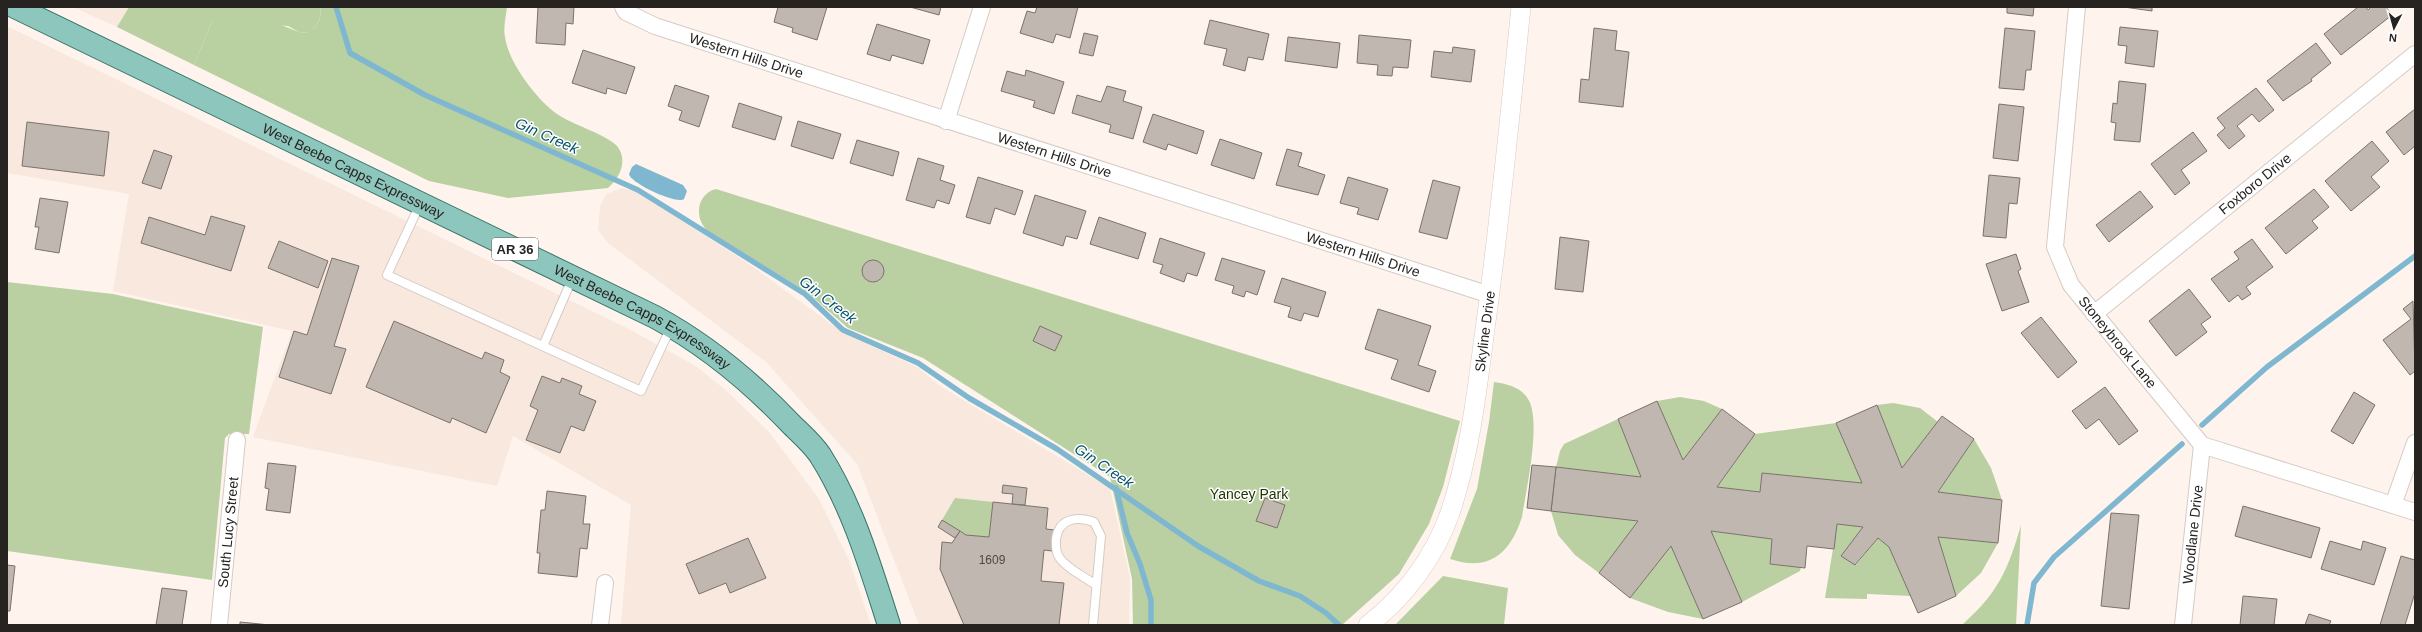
<svg xmlns="http://www.w3.org/2000/svg" width="2422" height="632" viewBox="0 0 2422 632" font-family="Helvetica,sans-serif">
<style>
.built{fill:#f9e8dd}
.green{fill:#bad0a2}
.forest{fill:#b9d0a1}
.water{fill:#7fb7d0}
.lines{fill:none;stroke-linecap:round;stroke-linejoin:round}
.stream{stroke:#7fb7d0;stroke-width:5.5}
.building{fill:#c1b7b1;stroke:#7b726c}
.service-casing{stroke:#d5cbc5;stroke-width:10}
.minor-casing{stroke:#d5cbc5;stroke-width:18}
.tertiary-casing{stroke:#d5cbc5;stroke-width:20}
.primary-casing{stroke:#387468;stroke-width:24}
.service{stroke:#fff;stroke-width:8}
.minor{stroke:#fff;stroke-width:16}
.tertiary{stroke:#fff;stroke-width:19}
.primary{stroke:#8dc6bc;stroke-width:22}
.labels{text-anchor:middle;stroke-width:3;stroke-linejoin:round;paint-order:stroke}
.number-label{font-size:12px;fill:#4d4844}
.shield{fill:#fff;stroke:#676563;stroke-width:1}
.shield-label{font-size:13px;font-weight:bold;fill:#262320}
.street-label{font-size:14px;fill:#262320;stroke:#fff}
.park-label{font-size:14px;fill:#203300;stroke:#fff}
.water-label{font-size:15px;font-style:italic;fill:#05546d;stroke:#fff}
</style>
<rect width="100%" height="100%" fill="#fef4ed"/>
<g class="built">
<polygon points="73,7 129,7 117,27"/>
<polygon points="7,26 629,329 696,366 728,392 770,433 819,499 849,560 871,625 621,625 631,505 513,436 497,486 253,437 292,331 113,291 129,194 7,173"/>
<polygon points="622,188 638,192 749,264 842,332 917,367 940,386 1110,488 1130,578 1129,625 919,625 857,464 766,362 608,243 598,230 600,207 606,194"/>
</g>
<g class="green">
<path d="M 129,7 L 320,7 C 322,19 318,25 309,33 L 299,32 L 288,26 L 212,21 L 194,65 L 117,27 Z"/>
<path d="M 716,189 L 1460,421 L 1443,487 L 1429,524 L 1399,574 L 1342,625 L 1133,625 L 1132,579 L 1110,477 L 923,358 L 848,328 L 807,292 L 708,231 C 694,219 696,194 716,189 Z"/>
<polygon points="7,282 113,294 263,327 249,434 229,434 225,438 212,580 7,551"/>
<path d="M 1494,382 C 1507,384 1521,387 1528,399 C 1542,421 1526,490 1522,517 C 1510,554 1489,572 1450,559 L 1477,489 L 1489,422 Z"/>
<polygon points="1680,397 1704,401 1722,409 1683,460 1657,401"/>
<polygon points="1893,403 1920,408 1938,422 1902,468 1877,405"/>
<polygon points="1618,419 1641,477 1556,467 1560,451 1564,444"/>
<polygon points="1836,423 1862,483 1762,473 1760,492 1717,487 1755,434"/>
<polygon points="1974,439 1991,468 2002,500 1938,492"/>
<polygon points="955,498 993,502 989,537 966,535 942,520"/>
<polygon points="1551,511 1638,521 1599,573 1575,555 1558,535"/>
<polygon points="1837,524 1863,527 1841,556 1856,565 1878,538 1889,547 1911,596 1867,594 1867,599 1825,598"/>
<polygon points="1711,531 1772,539 1770,564 1801,567 1800,571 1742,602"/>
<polygon points="1938,537 1998,543 1981,573 1956,596"/>
<polygon points="1671,546 1703,619 1668,612 1630,598"/>
<polygon points="1443,576 1508,588 1504,625 1395,625"/>
</g>
<g class="forest">
<path d="M 320,7 L 507,7 C 506,16 503,28 505,37 C 508,62 537,100 557,114 C 573,125 603,133 616,145 C 629,159 620,178 608,188 L 508,198 L 429,181 L 194,65 L 212,21 L 237,8 L 299,32 L 308,33 C 318,26 322,19 320,7 Z"/>
<polygon points="715,196 725,196 851,244 860,250 862,255 856,272 859,279 865,284 949,309 961,315 1092,415 1096,427 1090,445 1079,451 1073,449 710,221 706,210"/>
<path d="M 2021,525 L 2016,625 L 1962,625 C 1998,593 2008,570 2021,525 Z"/>
</g>
<path class="water" d="M 636,164 L 683,185 L 687,191 L 684,199 C 677,205 630,183 629,174 L 632,167 Z"/>
<g class="lines">
<g class="stream">
<polyline points="336,7 350,53 425,95 638,190 805,294 843,330 918,363 969,398 1057,449 1198,546 1259,581 1300,596 1326,613 1339,625"/>
<polyline points="2202,425 2267,367 2415,256"/>
<polyline points="1116,488 1127,533 1140,564 1151,600 1151,625"/>
<polyline points="2027,625 2034,583 2054,557 2182,444"/>
</g>
</g>
<g class="building">
<polygon points="538,7 574,7 573,24 566,23 565,45 536,43"/>
<polygon points="778,7 827,7 817,40 792,32 793,28 774,22"/>
<polygon points="910,7 941,7 939,15"/>
<polygon points="1037,7 1078,7 1070,38 1056,34 1053,43 1020,33 1027,11 1035,13"/>
<polygon points="2007,7 2034,7 2033,16 2007,13"/>
<polygon points="2124,7 2152,7 2152,11"/>
<polygon points="2358,7 2366,7 2368,10 2371,7 2386,7 2392,15 2341,55 2324,34"/>
<polygon points="1210,20 1269,34 1263,60 1248,57 1245,71 1223,65 1227,49 1204,44"/>
<polygon points="877,24 930,40 923,64 892,55 890,61 867,54"/>
<polygon points="2120,27 2158,31 2154,67 2125,63 2127,46 2118,45"/>
<polygon points="1594,28 1617,31 1615,50 1629,52 1623,107 1579,102 1581,79 1589,80"/>
<polygon points="2005,28 2035,31 2031,70 2026,70 2024,90 1999,88"/>
<polygon points="1084,33 1098,36 1093,56 1079,53"/>
<polygon points="1359,35 1411,40 1408,68 1393,67 1392,76 1377,75 1378,65 1357,63"/>
<polygon points="1288,37 1340,43 1337,68 1285,61"/>
<polygon points="2316,43 2331,63 2311,79 2312,81 2283,101 2267,81"/>
<polygon points="1453,47 1475,50 1471,82 1431,77 1434,51 1452,53"/>
<polygon points="583,50 635,67 626,94 607,88 606,94 572,83"/>
<polygon points="1026,70 1064,82 1054,114 1033,107 1035,101 1001,91 1007,71 1025,76"/>
<polygon points="2119,81 2146,84 2140,142 2114,140 2116,123 2111,122 2113,103 2117,104"/>
<polygon points="675,85 709,96 699,127 679,120 682,111 668,106"/>
<polygon points="1107,86 1126,91 1123,101 1142,107 1133,139 1109,132 1111,125 1072,113 1077,95 1101,102"/>
<polygon points="2256,88 2274,110 2259,122 2252,114 2237,126 2245,136 2229,149 2217,135 2225,128 2217,118"/>
<polygon points="739,103 782,117 775,140 732,127"/>
<polygon points="1999,104 2024,107 2018,161 1993,158"/>
<polygon points="2415,109 2415,146 2404,155 2386,132"/>
<polygon points="1153,114 1204,131 1197,154 1168,144 1166,150 1143,142"/>
<polygon points="798,121 841,134 833,159 791,146"/>
<polygon points="27,122 109,132 104,176 22,166"/>
<polygon points="2193,132 2207,151 2181,170 2190,183 2175,195 2151,164"/>
<polygon points="1220,139 1262,153 1254,179 1211,165"/>
<polygon points="857,140 899,152 893,176 850,163"/>
<polygon points="2372,141 2389,161 2371,177 2380,187 2351,211 2325,181"/>
<polygon points="1287,149 1302,153 1298,166 1325,175 1318,195 1276,185"/>
<polygon points="154,150 172,156 161,189 142,183"/>
<polygon points="918,158 944,166 940,180 955,185 949,204 937,200 934,208 906,200"/>
<polygon points="1989,175 2020,178 2017,204 2009,203 2006,238 1983,236"/>
<polygon points="978,177 1023,191 1015,215 995,208 990,224 966,217"/>
<polygon points="1348,177 1388,189 1378,220 1357,214 1359,208 1340,203"/>
<polygon points="1433,180 1460,187 1447,239 1419,232"/>
<polygon points="2314,189 2329,207 2312,221 2318,228 2286,254 2265,228"/>
<polygon points="2140,191 2153,207 2109,242 2096,225"/>
<polygon points="1035,195 1086,211 1077,239 1066,236 1063,246 1023,233"/>
<polygon points="40,198 68,202 59,253 35,249 39,227 35,227"/>
<polygon points="211,216 245,226 231,271 141,243 149,217 205,235"/>
<polygon points="1099,217 1146,233 1138,259 1090,244"/>
<polygon points="1560,237 1589,241 1583,292 1555,289"/>
<polygon points="1160,238 1205,253 1197,276 1187,273 1184,282 1160,273 1163,265 1153,262"/>
<polygon points="2252,239 2273,267 2246,287 2251,294 2242,300 2238,295 2229,302 2211,279 2239,259 2234,252"/>
<polygon points="279,241 328,261 318,288 268,268"/>
<polygon points="2016,254 2021,269 2018,271 2029,302 2002,311 1986,264"/>
<polygon points="332,258 359,266 334,346 346,349 331,394 279,377 294,331 307,335"/>
<polygon points="1222,258 1265,271 1257,295 1246,291 1244,297 1232,293 1234,286 1215,280"/>
<circle cx="873" cy="271" r="11"/>
<polygon points="1282,278 1326,292 1318,317 1304,313 1301,321 1288,317 1291,307 1274,302"/>
<polygon points="2189,289 2211,317 2201,324 2207,332 2176,356 2149,321"/>
<polygon points="2413,301 2415,371 2410,375 2383,340 2411,319 2403,309"/>
<polygon points="1378,309 1431,326 1418,365 1436,371 1429,392 1391,379 1398,360 1365,349"/>
<polygon points="2041,317 2077,362 2058,378 2021,333"/>
<polygon points="394,321 482,359 485,352 504,360 500,372 510,377 486,433 452,418 450,423 366,387"/>
<polygon points="1040,326 1062,336 1055,351 1033,341"/>
<polygon points="542,376 560,383 562,378 582,386 579,394 596,401 584,431 571,426 560,453 526,440 538,410 530,406"/>
<polygon points="2105,387 2138,431 2119,445 2099,419 2086,429 2072,411"/>
<polygon points="2354,392 2375,405 2353,444 2331,431"/>
<polygon points="1657,401 1683,460 1722,409 1755,434 1717,487 1760,492 1762,473 1862,483 1836,423 1877,405 1902,468 1942,416 1974,439 1938,492 2002,500 1998,543 1938,537 1956,596 1918,613 1889,547 1878,538 1855,565 1841,556 1863,527 1837,524 1834,549 1807,546 1805,568 1770,564 1772,539 1711,531 1742,602 1703,619 1671,546 1630,598 1599,573 1638,521 1551,511 1556,467 1641,477 1618,419"/>
<polygon points="268,463 296,466 290,513 266,510 269,489 265,488"/>
<polygon points="1532,465 1556,467 1551,511 1527,508"/>
<polygon points="1003,485 1027,488 1025,505 1012,504 1013,494 1002,493"/>
<polygon points="547,491 586,496 583,524 590,524 587,549 580,548 577,577 538,573 540,553 537,553 541,510 545,510"/>
<polygon points="1265,498 1285,505 1277,528 1256,521"/>
<polygon points="993,502 1048,508 1046,529 1055,530 1052,551 1044,550 1041,581 1064,583 1059,625 964,625 940,569 942,542 952,543 960,531 966,535 989,537"/>
<polygon points="2243,506 2320,528 2311,558 2235,536"/>
<polygon points="2111,513 2139,515 2129,609 2101,606"/>
<polygon points="942,520 960,531 955,538 938,527"/>
<polygon points="748,538 766,578 730,593 726,583 699,594 686,564"/>
<polygon points="2330,541 2361,550 2363,541 2386,548 2374,585 2321,569"/>
<polygon points="2401,556 2415,560 2415,593 2405,625 2380,625"/>
<polygon points="7,565 15,566 10,611 7,611"/>
<polygon points="162,588 187,591 182,625 156,625"/>
<polygon points="2243,596 2277,599 2274,625 2240,625"/>
<polygon points="2309,614 2331,621 2329,625 2305,625"/>
<polygon points="240,622 270,625 240,625"/>
</g>
<g class="lines">
<g class="service-casing">
<g id="service">
<polyline points="420,204 387,275 641,391 671,327"/>
<polyline points="543,346 572,279"/>
<path d="M 1093,625 L 1101,536 L 1094,522 C 1077,516 1059,518 1056,539 C 1056,545 1055,551 1059,557 C 1067,569 1085,577 1096,585"/>
</g>
</g>
<g class="minor-casing">
<g id="minor">
<path id="s1" d="M 623,7 L 626,12 L 655,26 L 1490,295"/>
<path id="s2" d="M 2077,7 L 2055,247 L 2071,285 L 2202,445 L 2415,512"/>
<polyline points="946,121 982,7"/>
<path id="s3" d="M 2094,314 L 2415,54"/>
<polyline points="2393,505 2415,443"/>
<path id="s4" d="M 219,625 L 237,440"/>
<polyline points="600,625 605,583"/>
<path id="s5" d="M 2183,625 L 2202,445"/>
</g>
</g>
<g class="tertiary-casing">
<g id="tertiary">
<path id="s6" d="M 1368,625 C 1405,597 1435,556 1450,513 C 1470,454 1477,390 1485,329 C 1500,222 1510,114 1521,7"/>
</g>
</g>
<g class="primary-casing">
<g id="primary">
<path id="s7" d="M 15,7 L 655,317 C 707,345 750,381 791,424 C 800,433 812,443 820,455 C 853,507 870,566 889,625"/>
</g>
</g>
<use href="#service" class="service"/>
<use href="#minor" class="minor"/>
<use href="#tertiary" class="tertiary"/>
<use href="#primary" class="primary"/>
</g>
<g class="labels">
<g class="number-label">
<text x="992" y="564">1609</text>
</g>
<rect class="shield" x="492" y="238" width="46" height="22" rx="3"/>
<g class="shield-label">
<text x="515" y="254">AR 36</text>
</g>
<g class="street-label">
<text dy="5" stroke="none"><textPath href="#s1" startOffset="134">Western Hills Drive</textPath></text>
<text dy="5" stroke="none"><textPath href="#s1" startOffset="458">Western Hills Drive</textPath></text>
<text dy="5" stroke="none"><textPath href="#s7" startOffset="376">West Beebe Capps Expressway</textPath></text>
<text dy="5" stroke="none"><textPath href="#s3" startOffset="207">Foxboro Drive</textPath></text>
<text dy="5" stroke="none"><textPath href="#s1" startOffset="782">Western Hills Drive</textPath></text>
<text dy="5" stroke="none"><textPath href="#s7" startOffset="700">West Beebe Capps Expressway</textPath></text>
<text dy="5" stroke="none"><textPath href="#s6" startOffset="326">Skyline Drive</textPath></text>
<text dy="5" stroke="none"><textPath href="#s2" startOffset="356">Stoneybrook Lane</textPath></text>
<text dy="5" stroke="none"><textPath href="#s4" startOffset="93">South Lucy Street</textPath></text>
<text dy="5" stroke="none"><textPath href="#s5" startOffset="91">Woodlane Drive</textPath></text>
</g>
<g class="park-label">
<text x="1249" y="499">Yancey Park</text>
</g>
<g class="water-label">
<text transform="translate(547 136) rotate(24)" y="5">Gin Creek</text>
<text transform="translate(828 300) rotate(38)" y="5">Gin Creek</text>
<text transform="translate(1104 466) rotate(34)" y="5">Gin Creek</text>
</g>
</g>
<rect width="2422" height="632" fill="none" stroke="#262320" stroke-width="16"/>
<g transform="translate(2394 28) rotate(186)" stroke="#ffffff" stroke-width="3" paint-order="stroke">
<path d="M0-3L7 15L0 10L-7 15Z" fill="#262320"/>
<text y="-6" font-size="11" font-weight="bold" text-anchor="middle" fill="#262320">N</text>
</g>
</svg>
